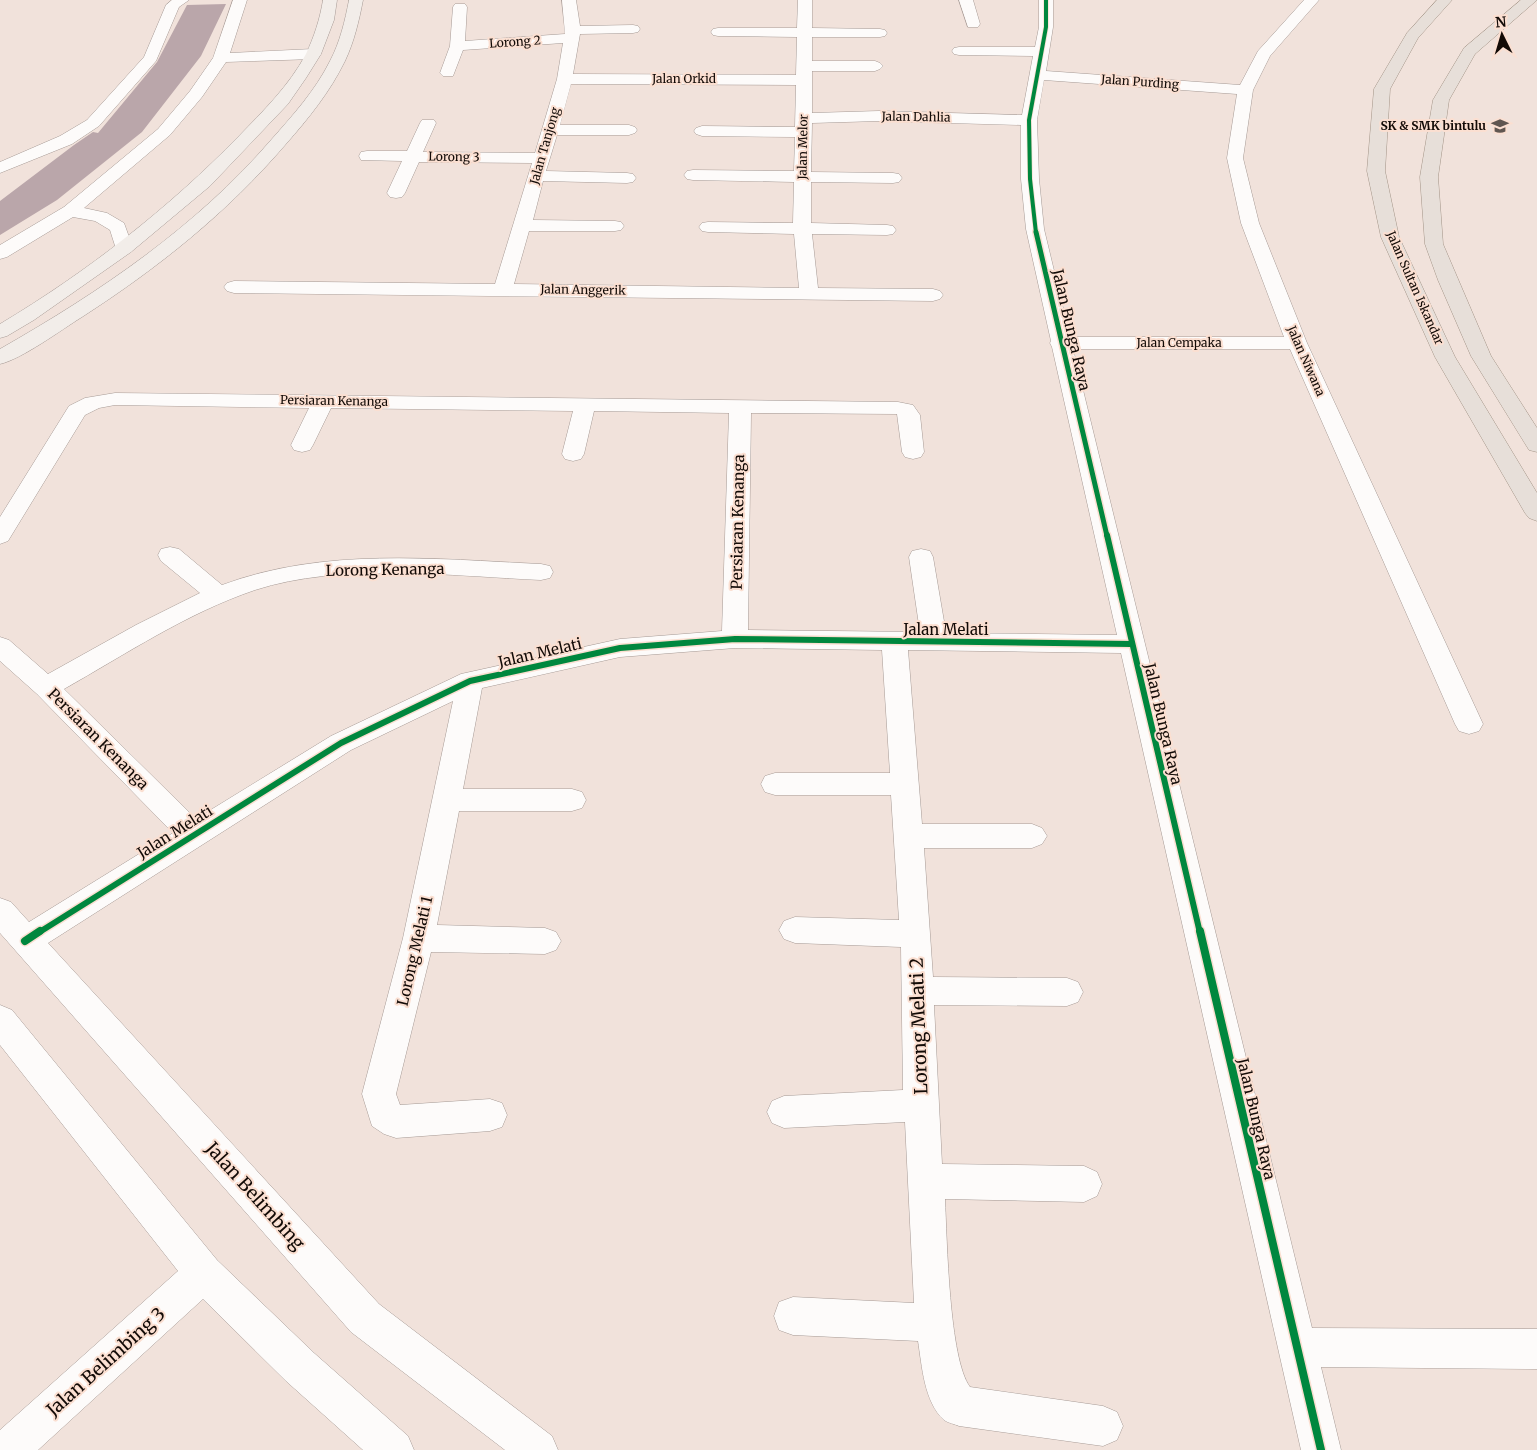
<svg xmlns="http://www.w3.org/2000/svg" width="1537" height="1450" viewBox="0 0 1537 1450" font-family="Merriweather,serif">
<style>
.building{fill:#baa6aa}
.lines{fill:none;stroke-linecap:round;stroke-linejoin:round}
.street-casing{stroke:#a69a95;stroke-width:1}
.secondary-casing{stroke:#a69a95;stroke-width:1}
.primary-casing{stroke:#a39487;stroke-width:1}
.street{fill:#fdfbfa;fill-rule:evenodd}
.secondary{fill:#f2ede9;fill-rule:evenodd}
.primary{fill:#e7dfd9;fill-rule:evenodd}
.cycleway-far3-casing{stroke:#fbdfd1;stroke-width:5.5}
.cycleway-far2-casing{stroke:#fbdfd1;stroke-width:8}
.cycleway-far1-casing{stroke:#fbdfd1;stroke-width:9}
.cycleway-casing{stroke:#fbdfd1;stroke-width:11}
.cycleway-far3{stroke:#00873e;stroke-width:4}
.cycleway-far2{stroke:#00873e;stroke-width:5}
.cycleway-far1{stroke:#00873e;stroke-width:6}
.cycleway{stroke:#00873e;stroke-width:8}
.labels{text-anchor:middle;stroke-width:4;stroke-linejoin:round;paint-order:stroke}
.far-street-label{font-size:12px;fill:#120a06;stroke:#fbdfd1}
.far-poi-label{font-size:12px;font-weight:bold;fill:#120a06;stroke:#fbdfd1;text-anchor:end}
.street-label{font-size:15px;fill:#120a06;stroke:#fbdfd1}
.near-street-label{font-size:18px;fill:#120a06;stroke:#fbdfd1}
</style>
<rect width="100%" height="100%" fill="#f1e2db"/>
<polygon class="building" points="226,4 201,56 142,132 57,200 0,235 0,201 74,145 93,132 98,133 157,62 187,5"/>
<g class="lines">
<g class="street-casing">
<g id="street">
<polygon points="172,0 189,0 179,7 156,61 99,126 72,144 0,173 0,162 60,136 87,120 144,57 166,5"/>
<polygon points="233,0 247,0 230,53 313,49 318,51 321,54 318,57 313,59 226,62 202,97 170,135 84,208 107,213 124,223 133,248 131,252 124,254 117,252 110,230 95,221 73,217 7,257 0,259 0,245 64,207 158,129 190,91 213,58"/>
<path d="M 562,0 L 576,0 L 580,26 L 633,25 L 638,26 L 640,29 L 638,32 L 633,33 L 580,34 L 573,74 L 796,75 L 797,37 L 718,36 L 713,35 L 711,32 L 713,29 L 718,28 L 797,28 L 798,0 L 812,0 L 812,28 L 880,29 L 885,30 L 887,33 L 885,36 L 880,37 L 812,37 L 812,61 L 875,61 L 880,63 L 883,66 L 880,69 L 875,71 L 812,71 L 812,113 L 879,111 L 1022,115 L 1033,56 L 959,55 L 954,54 L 952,51 L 954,48 L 959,47 L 1035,47 L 1039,27 L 1039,0 L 1053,0 L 1053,27 L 1046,71 L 1240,85 L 1258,51 L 1304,0 L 1319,0 L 1270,56 L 1253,90 L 1243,158 L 1259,223 L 1307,343 L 1483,724 L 1479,731 L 1469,734 L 1459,731 L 1455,724 L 1290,349 L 1073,349 L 1312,1328 L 1537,1329 L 1537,1369 L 1321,1367 L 1341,1450 L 1301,1450 L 1121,653 L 908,650 L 922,824 L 1032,824 L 1042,828 L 1047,836 L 1042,844 L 1032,848 L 924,848 L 933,977 L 1067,978 L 1078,982 L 1083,992 L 1078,1002 L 1067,1006 L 934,1005 L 942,1164 L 1084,1166 L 1097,1172 L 1102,1184 L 1097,1196 L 1084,1202 L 945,1199 C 947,1239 949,1359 970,1387 L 1103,1406 L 1117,1412 L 1123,1426 L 1117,1440 L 1103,1446 L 959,1426 C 955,1424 948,1423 944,1420 C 924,1402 922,1366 918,1341 L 793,1335 L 779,1330 L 774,1316 L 779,1302 L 793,1297 L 914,1303 L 905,1122 L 784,1128 L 772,1123 L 767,1112 L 772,1101 L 784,1096 L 903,1090 L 901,947 L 795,943 L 784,939 L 779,930 L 784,921 L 795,917 L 899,920 L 891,795 L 775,795 L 765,792 L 761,784 L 765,776 L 775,773 L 890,773 L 882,650 L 735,648 L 620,657 L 482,688 L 463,789 L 572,789 L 582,792 L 586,800 L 582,808 L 572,811 L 459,811 L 437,925 L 545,928 L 556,932 L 561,941 L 556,950 L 545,954 L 431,952 L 396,1094 L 400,1105 L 490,1099 L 502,1103 L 507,1115 L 502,1127 L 490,1131 L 396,1138 L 384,1134 L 372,1126 L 362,1094 L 403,938 L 453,701 L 351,750 L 48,943 L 379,1304 L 552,1436 L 558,1450 L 505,1450 L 351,1332 L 0,933 L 0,898 L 11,902 L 29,922 L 173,833 L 37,694 L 0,661 L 0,637 L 9,640 L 48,674 L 136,625 L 200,593 L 161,561 L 158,555 L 161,549 L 170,547 L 179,549 L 222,585 C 324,547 434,559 541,564 L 550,566 L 553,572 L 550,578 L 541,580 C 452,576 341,562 255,590 C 187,613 126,654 64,689 L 196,819 L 331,736 L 461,674 L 620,639 L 722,631 L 729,413 L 594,411 L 584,454 L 581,459 L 573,461 L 565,459 L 562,454 L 573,411 L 331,408 L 313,445 L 310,450 L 302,452 L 294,450 L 291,445 L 309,408 L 115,405 L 99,408 L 85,415 L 8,541 L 0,544 L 0,517 L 69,406 L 85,398 L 115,393 L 898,402 L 913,405 L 920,415 L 924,452 L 921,457 L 913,459 L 905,457 L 902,452 L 897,414 L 751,413 L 748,630 L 920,632 L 909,557 L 912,551 L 921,549 L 930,551 L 933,557 L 946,633 L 1117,635 L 1052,347 L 1050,343 L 1051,341 L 1026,229 L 1021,179 L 1021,125 L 879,121 L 812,123 L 811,172 L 893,173 L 899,174 L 902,178 L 899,182 L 893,183 L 811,182 L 811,223 L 887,225 L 893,226 L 896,230 L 893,234 L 887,235 L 812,234 L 818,288 L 933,289 L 940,291 L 943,295 L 940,299 L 933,301 L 234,293 L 227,291 L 224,287 L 227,283 L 234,281 L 495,284 L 532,163 L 419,162 L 405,193 L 402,197 L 396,198 L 390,197 L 387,193 L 402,161 L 361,160 L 359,156 L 361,152 L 367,151 L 407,151 L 420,123 L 422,120 L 434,120 L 436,123 L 423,152 L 535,153 L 557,79 L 563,43 L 463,50 L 453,76 L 443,76 L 440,73 L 450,46 L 453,7 L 455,4 L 465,4 L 467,7 L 465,41 L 565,34 ZM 1044,80 L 1237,94 L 1227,158 L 1241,223 L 1284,337 L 1070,337 L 1044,229 L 1039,179 L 1037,120 ZM 571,84 L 796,85 L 795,127 L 702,126 L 696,128 L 694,131 L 696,134 L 702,136 L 795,137 L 794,171 L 693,170 L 687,171 L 684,175 L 687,179 L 693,180 L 794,182 L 793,223 L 708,222 L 702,223 L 699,227 L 702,231 L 708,232 L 794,234 L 799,288 L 514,284 L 529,231 L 615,231 L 621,230 L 624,226 L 621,222 L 615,221 L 533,220 L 543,181 L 627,183 L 633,182 L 636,178 L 633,174 L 627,173 L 546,171 L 557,135 L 629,135 L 635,133 L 637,130 L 635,127 L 629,125 L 560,125 Z"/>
<polygon points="959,0 973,0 980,24 978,27 968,27"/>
<polygon points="0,1005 12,1010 217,1260 314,1353 408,1436 414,1450 363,1450 286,1381 203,1299 38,1450 0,1450 0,1430 178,1271 0,1045"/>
</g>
</g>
<g class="secondary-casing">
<g id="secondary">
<path d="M 323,0 L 337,0 L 334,20 L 321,54 L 306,78 L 288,104 L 210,186 L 131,252 L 34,320 L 7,336 L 0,338 L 0,324 C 87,272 169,208 239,136 C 263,111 289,86 306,54 C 314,37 320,19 323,0 Z"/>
<path d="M 349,0 L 363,0 C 359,21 354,42 345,61 C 330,92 308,119 286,144 C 227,213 158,268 82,317 C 61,330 22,359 0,364 L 0,349 C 100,292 196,227 271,140 C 293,115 315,91 330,61 C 340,42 345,21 349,0 Z"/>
</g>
</g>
<g class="primary-casing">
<g id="primary">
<polygon points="1437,0 1452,0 1418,38 1390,89 1385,171 1399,237 1455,357 1537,493 1537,521 1529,518 1525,513 1435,357 1381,237 1367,171 1374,89 1407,33"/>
<polygon points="1521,0 1537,0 1475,54 1449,100 1438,177 1443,244 1491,356 1537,428 1537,452 1529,450 1471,356 1438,280 1425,244 1420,177 1433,100 1464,48"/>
</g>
</g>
<use href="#street" class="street"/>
<use href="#secondary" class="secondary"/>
<use href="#primary" class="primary"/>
<g class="cycleway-far3-casing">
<polyline id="cycleway-far3" points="1036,233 1030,179 1029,120 1046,27 1046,0"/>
</g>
<g class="cycleway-far2-casing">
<polyline id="cycleway-far2" points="1036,232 1107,536"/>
</g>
<g class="cycleway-far1-casing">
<g id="cycleway-far1">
<polyline points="1107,535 1200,933"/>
<polyline points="38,933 341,743 470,681 620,648 735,639 1131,644"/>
</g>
</g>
<g class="cycleway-casing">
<g id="cycleway">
<polyline points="1200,931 1321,1450"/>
<polyline points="25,941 40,931"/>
</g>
</g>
<use href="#cycleway-far3" class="cycleway-far3"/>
<use href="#cycleway-far2" class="cycleway-far2"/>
<use href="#cycleway-far1" class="cycleway-far1"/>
<use href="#cycleway" class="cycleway"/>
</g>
<defs>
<g id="school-bare" transform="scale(1.35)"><path d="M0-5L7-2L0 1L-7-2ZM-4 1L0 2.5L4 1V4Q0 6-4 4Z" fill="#605651" stroke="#fbdfd1" stroke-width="2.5" paint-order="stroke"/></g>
</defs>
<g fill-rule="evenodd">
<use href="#school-bare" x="1500" y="126"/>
</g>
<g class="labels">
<g class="far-street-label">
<text transform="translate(515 42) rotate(-4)" y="4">Lorong 2</text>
<text x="684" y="83">Jalan Orkid</text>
<text transform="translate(1140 82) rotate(4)" y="4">Jalan Purding</text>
<text transform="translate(916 117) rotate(1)" y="4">Jalan Dahlia</text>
<text transform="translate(545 146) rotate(-74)" y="4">Jalan Tanjong</text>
<text transform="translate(803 147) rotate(-89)" y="4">Jalan Melor</text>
<text transform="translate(454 157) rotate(1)" y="4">Lorong 3</text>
<text transform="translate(1415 288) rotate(66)" y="4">Jalan Sultan Iskandar</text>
<text transform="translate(583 290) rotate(1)" y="4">Jalan Anggerik</text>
<text x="1179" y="347">Jalan Cempaka</text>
<text transform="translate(1306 361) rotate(66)" y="4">Jalan Niwana</text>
<text transform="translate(334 401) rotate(1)" y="4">Persiaran Kenanga</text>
</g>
<g class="far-poi-label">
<text x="1486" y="130">SK &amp; SMK bintulu</text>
</g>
<g class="street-label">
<text transform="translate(1071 330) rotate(77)" y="5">Jalan Bunga Raya</text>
<text transform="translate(738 522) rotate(-89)" y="5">Persiaran Kenanga</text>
<text transform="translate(385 570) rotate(-1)" y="5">Lorong Kenanga</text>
<text x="946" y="635">Jalan Melati</text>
<text transform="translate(540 653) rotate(-13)" y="5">Jalan Melati</text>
<text transform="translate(1163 724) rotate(77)" y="5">Jalan Bunga Raya</text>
<text transform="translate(98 739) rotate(45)" y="5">Persiaran Kenanga</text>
<text transform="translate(175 832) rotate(-32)" y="5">Jalan Melati</text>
<text transform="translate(415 951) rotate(-77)" y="5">Lorong Melati 1</text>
<text transform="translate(1256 1119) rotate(77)" y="5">Jalan Bunga Raya</text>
</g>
<g class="near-street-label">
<text transform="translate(919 1026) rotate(-92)" y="6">Lorong Melati 2</text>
<text transform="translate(255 1196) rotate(48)" y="6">Jalan Belimbing</text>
<text transform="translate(106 1362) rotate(-42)" y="6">Jalan Belimbing 3</text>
</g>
</g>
<g transform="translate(1502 35) rotate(355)" stroke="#fbdfd1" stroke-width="4" paint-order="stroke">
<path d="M0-4L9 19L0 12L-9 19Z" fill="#120a06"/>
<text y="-8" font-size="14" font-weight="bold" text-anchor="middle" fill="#120a06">N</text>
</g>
</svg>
